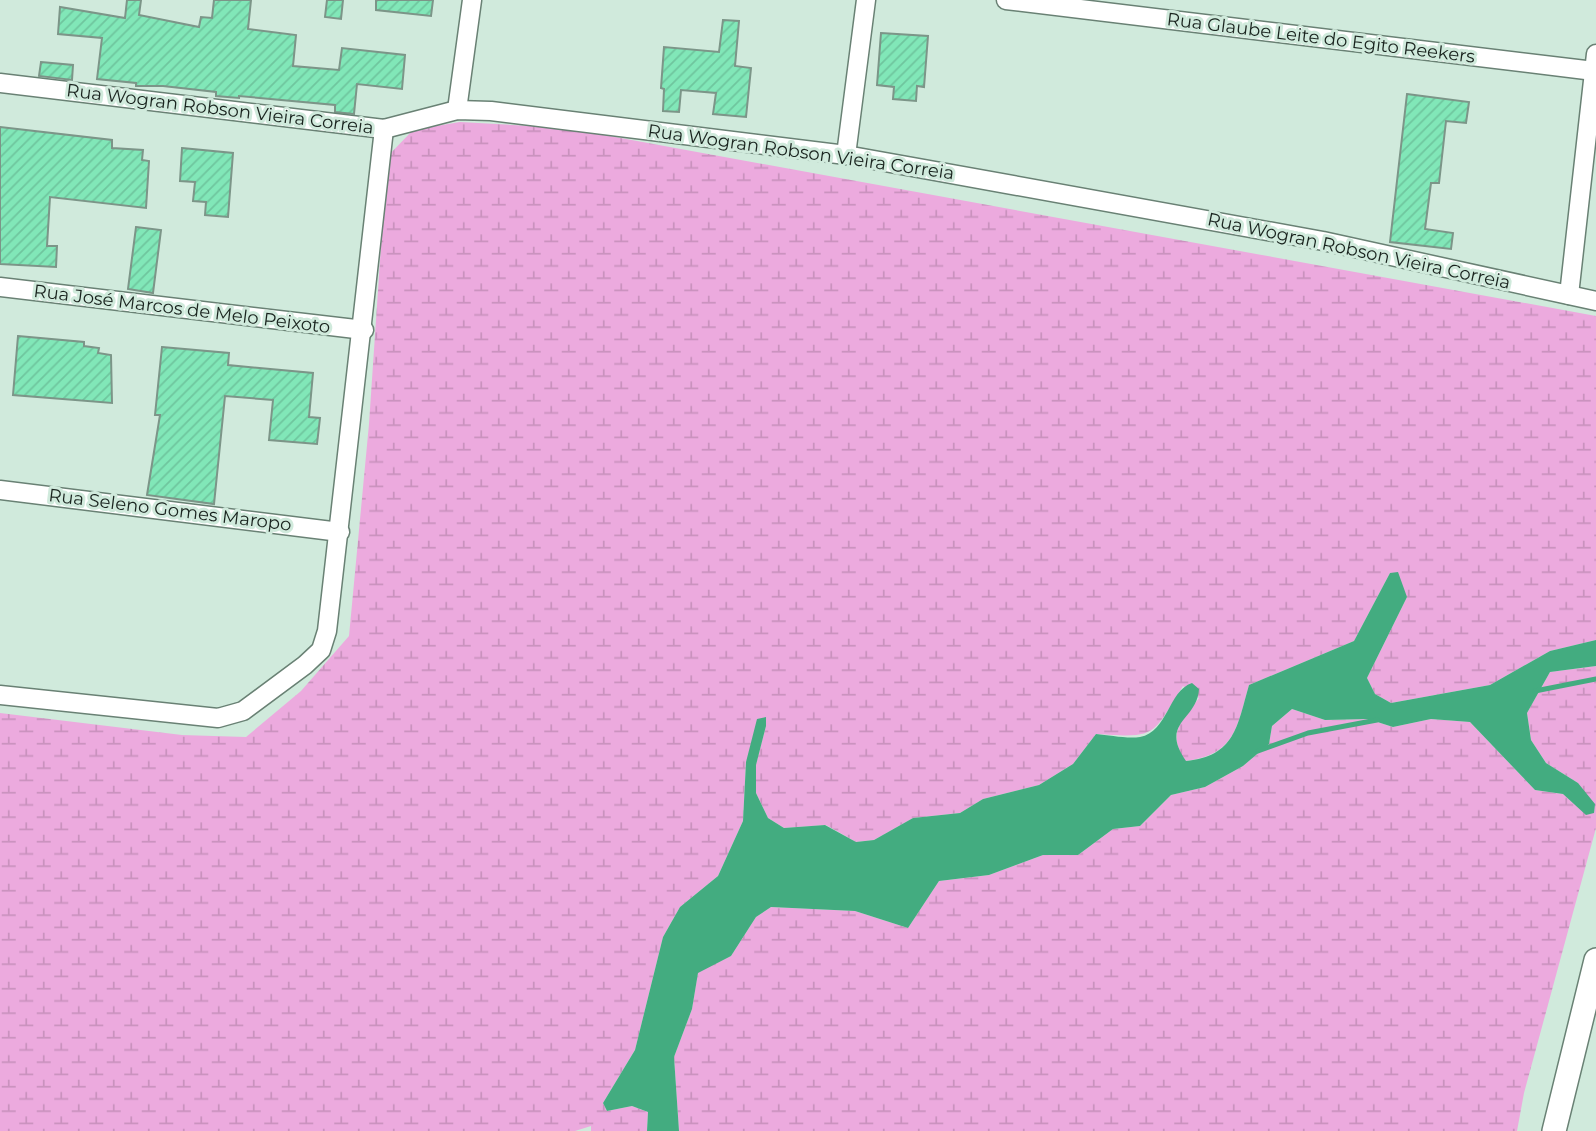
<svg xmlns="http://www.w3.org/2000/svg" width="1596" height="1131" viewBox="0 0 1596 1131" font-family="Montserrat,sans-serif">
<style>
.wetland{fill:url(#wetland-marsh)}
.water{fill:#43ac80}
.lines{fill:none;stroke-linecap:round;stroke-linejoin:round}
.stream{stroke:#43ac80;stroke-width:5}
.building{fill:url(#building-hatch);stroke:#7c9588;stroke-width:2}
.minor-casing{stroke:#698174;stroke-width:21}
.major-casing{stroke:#698174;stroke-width:26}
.minor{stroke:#fff;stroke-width:18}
.major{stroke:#fff;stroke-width:23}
.labels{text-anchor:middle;stroke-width:6;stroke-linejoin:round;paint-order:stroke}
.street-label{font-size:18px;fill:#19231e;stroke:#d0eadc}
</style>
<defs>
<pattern id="wetland-marsh" width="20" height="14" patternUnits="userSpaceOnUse" patternTransform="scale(1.75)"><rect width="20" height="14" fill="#ecaade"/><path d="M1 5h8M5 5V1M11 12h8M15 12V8" fill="none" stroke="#ca92be"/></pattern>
<pattern id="building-hatch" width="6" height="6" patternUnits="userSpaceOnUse" patternTransform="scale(1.75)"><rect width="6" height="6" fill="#81e7b8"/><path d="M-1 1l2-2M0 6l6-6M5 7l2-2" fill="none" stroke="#6fc69e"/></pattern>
</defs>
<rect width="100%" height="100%" fill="#d0eadc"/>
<g class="wetland">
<path d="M 460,122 L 566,128 L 1596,316 L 1596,640 L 1550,651 L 1490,685 L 1391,703 L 1375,694 L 1367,678 L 1407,597 L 1390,573 L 1354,641 L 1249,685 C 1237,728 1235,755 1185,761 C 1167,732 1181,722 1199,698 L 1183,686 C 1151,737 1157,738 1096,734 L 1073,764 L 1039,785 L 983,799 L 960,813 L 913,818 L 874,840 L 856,842 L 826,825 L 784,828 L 768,818 L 756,793 L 756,764 L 766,726 L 746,762 L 743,821 L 718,876 L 680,907 L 663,937 L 635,1050 L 603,1103 L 607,1111 L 632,1106 L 648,1112 L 647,1131 L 591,1131 L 591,1126 L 575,1131 L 0,1131 L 0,713 L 182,735 L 246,737 L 301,691 L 349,636 L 369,424 L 387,157 L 413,130 Z"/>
<polygon points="1596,666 1596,828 1524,1093 1517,1131 679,1131 674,1057 692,1009 698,972 731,956 756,917 771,907 855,911 908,928 939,881 989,875 1043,855 1078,855 1113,829 1140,826 1171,795 1205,787 1243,766 1269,744 1272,726 1292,709 1325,720 1368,719 1393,727 1431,719 1470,722 1535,790 1563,794 1586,814 1578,783 1546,763 1531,740 1527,713 1550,672"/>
</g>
<path class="water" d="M 1398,572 L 1407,597 L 1367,678 L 1375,694 L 1391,703 L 1490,685 L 1550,651 L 1596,640 L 1596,666 L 1550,672 L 1527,713 L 1531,740 L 1546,763 L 1578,783 L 1595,804 L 1594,813 L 1586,815 L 1563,794 L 1535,790 L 1470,722 L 1431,719 L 1393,727 L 1368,719 L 1325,720 L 1292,709 L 1272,726 L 1269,744 L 1243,766 L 1205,787 L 1171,795 L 1140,826 L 1113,829 L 1078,855 L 1043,855 L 989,875 L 939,881 L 908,928 L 855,911 L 771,907 L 756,917 L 731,956 L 698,973 L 692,1009 L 674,1057 L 679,1131 L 647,1131 L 648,1112 L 632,1106 L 607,1111 L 603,1103 L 635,1050 L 663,937 L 680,907 L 718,876 L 743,821 L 746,762 L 757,719 L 766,717 L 766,726 L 756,765 L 756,793 L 768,818 L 784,828 L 825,825 L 856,842 L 874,840 L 913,818 L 960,813 L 983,799 L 1039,785 L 1073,764 L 1096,734 C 1109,735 1127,739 1140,737 C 1168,732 1168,691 1192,683 L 1199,689 C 1197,721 1159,722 1186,761 C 1235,756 1237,727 1249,685 L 1354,641 L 1390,573 Z"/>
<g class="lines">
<g class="stream">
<polyline points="1535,691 1596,679"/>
<polyline points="1258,751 1308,733 1377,720"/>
</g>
</g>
<g class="building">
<polygon points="127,0 141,0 139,15 199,27 201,17 212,18 214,0 251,0 248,29 296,35 293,66 339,70 342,48 405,55 402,89 357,84 354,114 335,112 335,105 239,96 239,98 216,96 216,92 163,86 136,86 136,83 97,79 102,38 58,34 60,7 125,18"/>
<polygon points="327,0 343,0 341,19 325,17"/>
<polygon points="376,0 433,0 431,16 376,10"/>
<polygon points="723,20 739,21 735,66 751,68 746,117 713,114 716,93 681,90 679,112 663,111 664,89 661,88 664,47 719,52"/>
<polygon points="881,33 928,36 924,87 917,86 916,101 893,99 894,87 877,85"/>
<polygon points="41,62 73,65 72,80 39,76"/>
<polygon points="1407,94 1469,102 1466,123 1446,121 1439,183 1431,183 1425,229 1453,233 1451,249 1390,242"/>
<polygon points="0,127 112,140 112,148 143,150 142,160 149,161 146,208 50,197 47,246 57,246 56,267 0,264"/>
<polygon points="182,148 233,153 228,217 205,215 206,202 193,201 195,182 180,181"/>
<polygon points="136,227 161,230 153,293 128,289"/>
<polygon points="18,336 84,342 84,346 99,348 98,353 111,355 112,403 13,395"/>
<polygon points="162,347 229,353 228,365 313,373 309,417 320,418 317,444 269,440 273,400 225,396 214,504 147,495 160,415 155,415"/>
</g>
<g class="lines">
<g class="minor-casing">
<g id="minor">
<polyline points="1006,0 1594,71"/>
<polyline points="0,83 384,129 457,110 491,111 846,155 1323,241 1596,301"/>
<polyline points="457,110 472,0"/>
<polyline points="846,155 866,0"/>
<polyline points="0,287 364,330"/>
<polyline points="1569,295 1596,54"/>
<polyline points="0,490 340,532"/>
<polyline points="0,695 218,718 243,711 305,665 321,650 327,631 384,129"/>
</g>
</g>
<g class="major-casing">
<polyline id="major" points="1554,1131 1596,960"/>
</g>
<use href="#minor" class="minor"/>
<use href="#major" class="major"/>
</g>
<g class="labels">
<g class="street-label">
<text transform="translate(1321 38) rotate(7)" y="6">Rua Glaube Leite do Egito Reekers</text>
<text transform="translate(220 109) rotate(7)" y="6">Rua Wogran Robson Vieira Correia</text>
<text transform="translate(801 152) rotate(8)" y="6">Rua Wogran Robson Vieira Correia</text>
<text transform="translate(1359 251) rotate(12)" y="6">Rua Wogran Robson Vieira Correia</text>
<text transform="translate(182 309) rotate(7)" y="6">Rua José Marcos de Melo Peixoto</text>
<text transform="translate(170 510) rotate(7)" y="6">Rua Seleno Gomes Maropo</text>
</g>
</g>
</svg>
